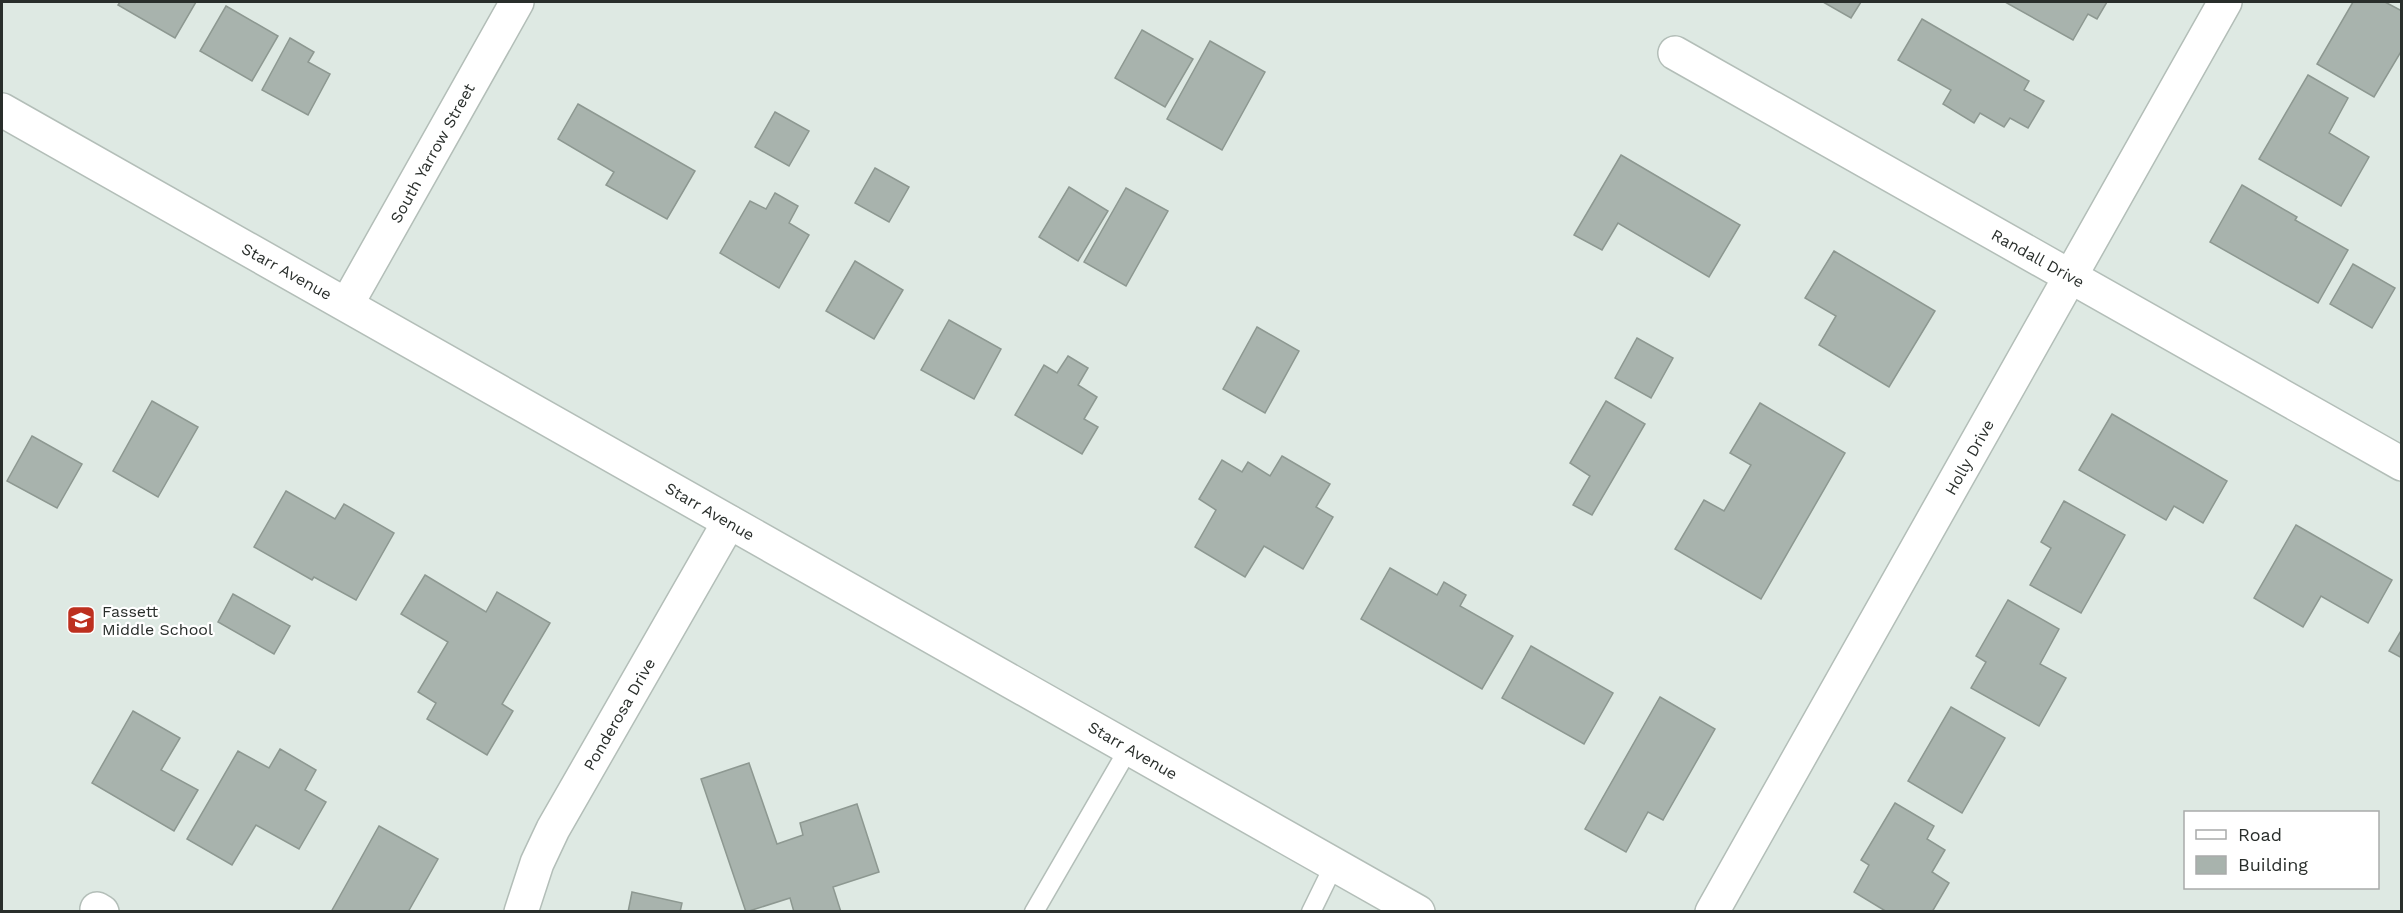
<svg xmlns="http://www.w3.org/2000/svg" width="2403" height="913" viewBox="0 0 2403 913" font-family="'Work Sans',sans-serif">
<style>
.building{fill:#a8b3ad;stroke:#8d9891;stroke-width:1.5}
.lines{fill:none;stroke-linecap:round;stroke-linejoin:round}
.service-casing{stroke:#b3beb8;stroke-width:21}
.minor-casing{stroke:#b3beb8;stroke-width:36}
.tertiary-casing{stroke:#b3beb8;stroke-width:36}
.service{stroke:#fff;stroke-width:18}
.minor{stroke:#fff;stroke-width:33}
.tertiary{stroke:#fff;stroke-width:33}
.labels{text-anchor:middle;stroke-width:4.5;stroke-linejoin:round;paint-order:stroke}
.street-label{font-size:16px;fill:#292e2b;stroke:#fff}
.poi-label{font-size:16px;fill:#292e2b;stroke:#fff;text-anchor:start}
</style>
<rect width="100%" height="100%" fill="#dee9e3"/>
<g class="building">
<polygon points="120,2 196,2 175,38 118,5"/>
<polygon points="1823,2 1861,2 1851,18"/>
<polygon points="2005,2 2107,2 2097,19 2088,14 2073,40"/>
<polygon points="2353,2 2385,2 2402,11 2402,50 2374,97 2317,64"/>
<polygon points="226,6 278,36 252,81 200,51"/>
<polygon points="1922,19 2029,81 2024,90 2044,101 2028,128 2010,118 2004,127 1980,113 1974,123 1943,104 1951,90 1898,60"/>
<polygon points="1142,30 1193,59 1165,107 1115,78"/>
<polygon points="290,38 314,52 308,62 330,74 308,115 262,90"/>
<polygon points="1210,41 1265,72 1222,150 1167,119"/>
<polygon points="2308,75 2348,98 2329,133 2369,157 2341,206 2259,159"/>
<polygon points="578,104 695,171 667,219 606,185 614,172 558,139"/>
<polygon points="775,112 809,131 789,166 755,147"/>
<polygon points="1621,155 1740,225 1709,277 1618,223 1602,250 1574,235"/>
<polygon points="875,168 909,187 889,222 855,203"/>
<polygon points="2242,185 2297,217 2295,220 2348,250 2318,303 2210,242"/>
<polygon points="1069,187 1108,211 1078,261 1039,237"/>
<polygon points="1126,188 1168,211 1126,286 1084,262"/>
<polygon points="775,193 798,206 789,223 809,235 779,288 720,253 750,201 766,209"/>
<polygon points="1834,251 1935,311 1889,387 1819,345 1836,316 1805,298"/>
<polygon points="855,261 903,290 874,339 826,311"/>
<polygon points="2353,264 2395,288 2372,328 2330,304"/>
<polygon points="949,320 1001,349 974,399 921,370"/>
<polygon points="1257,327 1299,351 1265,413 1223,389"/>
<polygon points="1637,338 1673,358 1651,398 1615,378"/>
<polygon points="1068,356 1088,368 1078,385 1097,397 1084,419 1098,427 1082,454 1015,415 1044,365 1057,373"/>
<polygon points="152,401 198,427 158,497 113,471"/>
<polygon points="1606,401 1645,424 1592,515 1573,505 1590,476 1570,463"/>
<polygon points="1760,403 1845,453 1761,599 1675,549 1704,500 1724,511 1751,465 1730,453"/>
<polygon points="2112,414 2227,481 2203,523 2174,506 2166,520 2079,470"/>
<polygon points="32,436 82,464 57,508 7,481"/>
<polygon points="1282,456 1330,484 1316,507 1333,517 1303,569 1264,546 1245,577 1195,547 1216,510 1199,499 1222,460 1242,472 1248,462 1270,476"/>
<polygon points="286,491 335,519 344,504 394,533 356,600 314,577 312,580 254,547"/>
<polygon points="2064,501 2125,535 2081,613 2030,585 2051,548 2041,542"/>
<polygon points="2296,525 2392,580 2368,623 2321,596 2303,627 2254,598"/>
<polygon points="1390,568 1437,595 1444,582 1466,595 1460,606 1513,636 1482,689 1361,619"/>
<polygon points="425,575 486,612 497,592 550,623 502,704 513,711 487,755 427,719 436,703 418,692 448,642 401,614"/>
<polygon points="233,594 290,626 274,654 218,622"/>
<polygon points="2008,600 2059,629 2040,664 2066,678 2039,726 1971,688 1986,662 1976,656"/>
<polygon points="2402,629 2402,658 2389,651"/>
<polygon points="1531,646 1613,693 1584,744 1502,698"/>
<polygon points="1660,697 1715,729 1663,820 1648,812 1626,852 1585,829"/>
<polygon points="1951,707 2005,738 1962,813 1908,781"/>
<polygon points="133,711 180,738 161,770 198,790 174,831 92,783"/>
<polygon points="280,749 316,770 305,790 326,802 299,849 256,825 232,865 187,839 238,751 269,768"/>
<polygon points="749,763 777,844 803,835 800,823 857,804 879,872 833,887 841,912 794,912 790,898 746,912 701,779"/>
<polygon points="1895,803 1934,826 1927,839 1945,850 1932,872 1949,883 1932,912 1887,912 1854,892 1869,865 1861,860"/>
<polygon points="379,826 438,859 408,912 331,912"/>
<polygon points="632,892 682,903 680,912 628,912"/>
</g>
<g class="lines">
<g class="service-casing">
<g id="service">
<polyline points="1034,912 1129,748"/>
<polyline points="1311,912 1334,865"/>
</g>
</g>
<g class="minor-casing">
<g id="minor">
<polyline points="1675,53 2402,464"/>
<polyline points="347,304 517,2"/>
<polyline points="97,909 102,912"/>
<polyline points="521,912 537,863 553,829 729,522"/>
<polyline points="1712,912 2225,2"/>
</g>
</g>
<g class="tertiary-casing">
<polyline id="tertiary" points="2,110 1418,912"/>
</g>
<use href="#service" class="service"/>
<use href="#minor" class="minor"/>
<use href="#tertiary" class="tertiary"/>
</g>
<defs>
<g id="school-square" transform="scale(1.5)"><rect x="-9" y="-9" width="18" height="18" rx="4" fill="#bd301f" stroke="#fff"/><path d="M0-5L7-2L0 1L-7-2ZM-4 1L0 2.5L4 1V4Q0 6-4 4Z" fill="#fff"/></g>
</defs>
<g fill-rule="evenodd">
<use href="#school-square" x="81" y="620"/>
</g>
<g class="labels">
<g class="street-label">
<text transform="translate(432 153) rotate(-61)" y="6">South Yarrow Street</text>
<text transform="translate(2038 258) rotate(29)" y="6">Randall Drive</text>
<text transform="translate(287 271) rotate(29)" y="6">Starr Avenue</text>
<text transform="translate(1969 457) rotate(-61)" y="6">Holly Drive</text>
<text transform="translate(710 511) rotate(30)" y="6">Starr Avenue</text>
<text transform="translate(619 714) rotate(-60)" y="6">Ponderosa Drive</text>
<text transform="translate(1133 750) rotate(30)" y="6">Starr Avenue</text>
</g>
<g class="poi-label">
<text x="102" y="617">Fassett<tspan x="102" dy="18">Middle School</tspan></text>
</g>
</g>
<rect width="2403" height="913" fill="none" stroke="#292e2b" stroke-width="6"/>
<rect x="2184" y="811" width="195" height="78" fill="#ffffff" stroke="#a9abaa" stroke-width="1.5"/>
<rect x="2196" y="830" width="30" height="9" fill="#ffffff" stroke="#a9abaa" stroke-width="1.5"/>
<text x="2238" y="841" font-size="18" fill="#292e2b">Road</text>
<rect x="2196" y="856" width="30" height="18" fill="#a8b3ad" stroke="#a9abaa" stroke-width="1.5"/>
<text x="2238" y="871" font-size="18" fill="#292e2b">Building</text>
</svg>
